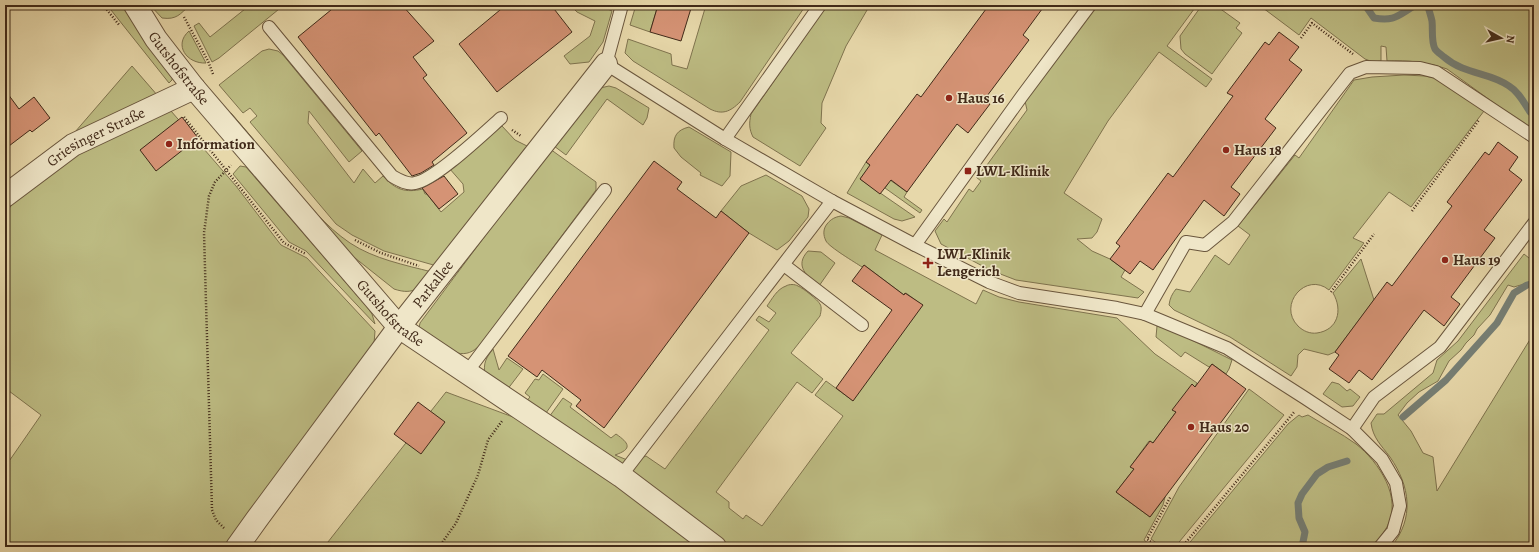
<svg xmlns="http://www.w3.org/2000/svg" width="1539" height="552" viewBox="0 0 1539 552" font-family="Alegreya,serif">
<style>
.green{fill:#bdbc83;stroke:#7f734e}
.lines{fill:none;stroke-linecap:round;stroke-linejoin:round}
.stream{stroke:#767f75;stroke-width:7}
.building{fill:#d59375;stroke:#412a19}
.service-casing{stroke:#6a563d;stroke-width:14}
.minor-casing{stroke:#6a563d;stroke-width:24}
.path{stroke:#412a19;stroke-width:2.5;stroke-dasharray:1 2;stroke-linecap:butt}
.service{stroke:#efe6c8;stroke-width:12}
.minor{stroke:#efe6c8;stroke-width:22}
.poi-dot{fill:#8f2418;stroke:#efe6c8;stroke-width:1.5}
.labels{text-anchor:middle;stroke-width:3;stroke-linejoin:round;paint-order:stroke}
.street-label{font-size:15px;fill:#412a19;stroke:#efe6c8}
.poi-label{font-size:15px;font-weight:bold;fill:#412a19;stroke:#efe6c8;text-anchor:start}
</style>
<rect width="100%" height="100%" fill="#e7d8aa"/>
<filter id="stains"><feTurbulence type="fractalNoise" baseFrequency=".005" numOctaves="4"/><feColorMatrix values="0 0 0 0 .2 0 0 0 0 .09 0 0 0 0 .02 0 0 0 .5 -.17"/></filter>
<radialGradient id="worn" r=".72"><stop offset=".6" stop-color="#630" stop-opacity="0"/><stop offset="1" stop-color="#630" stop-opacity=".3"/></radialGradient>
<g class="green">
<polygon points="107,5 124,5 173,76 172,80 169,83"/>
<path d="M 150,5 L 190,5 C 180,14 177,20 162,18 Z"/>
<polygon points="250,5 284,5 219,58 212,62 194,26 199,23 210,37"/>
<polygon points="570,5 600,5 612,11 603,42 589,62 570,64 564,56 590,36 595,21 577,12"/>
<polygon points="636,5 658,5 650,32 630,25"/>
<path d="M 706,5 L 806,5 L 740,102 C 730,112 722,115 710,109 L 633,61 L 625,53 L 628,39 L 671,54 L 672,65 L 687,69 Z"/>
<path d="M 827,5 L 870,5 L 846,46 L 822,103 L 821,123 L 826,128 L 800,166 L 753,137 C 749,129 749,123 751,114 Z"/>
<polygon points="1096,5 1197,5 1167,46 1212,79 1206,87 1159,52 1108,121 1064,193 1102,219 1097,232 1092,238 1077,239 1092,251 1110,259 1125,270 1121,277 1144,292 1138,298 1016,280 990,270 941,244 935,231 944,219 947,222 969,189 973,192 981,181 976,177 987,165 1027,110 1025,101"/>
<polygon points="1202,5 1215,5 1240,23 1236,28 1242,33 1212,74 1185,54 1181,49 1180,36"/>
<path d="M 1259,5 L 1534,5 L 1534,132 L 1447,69 C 1427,62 1408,60 1387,61 L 1386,47 L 1381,46 L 1381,61 L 1373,62 L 1365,59 L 1311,18 L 1299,35 Z"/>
<path d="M 189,31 L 206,63 C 187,64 173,45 189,31 Z"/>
<path d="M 269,49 L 278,51 L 283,55 L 362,151 L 349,162 L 309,111 L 308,123 L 354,183 L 363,169 L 375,183 L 383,176 C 396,190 405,193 423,189 L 425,194 L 427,194 L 441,212 L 464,192 L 463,184 L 449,168 L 502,126 L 515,140 L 527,146 L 437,266 L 384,251 L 352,235 L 336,224 L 250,122 L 257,116 L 250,108 L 243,113 L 219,85 L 262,51 Z"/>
<polygon points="132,66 236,186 281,245 307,258 375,331 374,344 242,528 222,547 5,547 5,467 41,415 5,388 5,213"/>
<path d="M 1404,75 L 1425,76 L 1439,79 L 1484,111 L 1411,207 L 1389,192 L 1353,238 L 1364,243 L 1329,290 C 1306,271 1277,305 1298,326 C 1303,331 1310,334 1317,333 C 1338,330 1343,310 1333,293 L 1361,259 L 1374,300 L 1335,352 L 1328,355 L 1304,349 L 1298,355 L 1297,367 L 1291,376 L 1230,337 L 1174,310 L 1169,305 C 1170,298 1172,294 1176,289 L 1190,292 L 1215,255 L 1229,265 L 1250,235 L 1238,226 L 1295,155 L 1299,158 L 1354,80 L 1372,77 Z"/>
<polygon points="609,86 616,88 649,108 647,118 643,125 607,99 566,155 554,146 600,88"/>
<path d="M 231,113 C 250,135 269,158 288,180 C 307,203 325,226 350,243 C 374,259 405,265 432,272 C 420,287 415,296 394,289 L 345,250 L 226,116 Z"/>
<path d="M 689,127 L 731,152 L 730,176 L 722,186 L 700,175 L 701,173 L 681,157 L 674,148 C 673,136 677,130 689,127 Z"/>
<path d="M 550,149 L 596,182 L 596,190 L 480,345 C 473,352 467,355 457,353 L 419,328 L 420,323 Z"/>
<polygon points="866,162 871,166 860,179 915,217 902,221 894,219 847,193"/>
<polygon points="240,166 246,167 367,307 372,314 375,324 306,251 289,242 233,174"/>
<polygon points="766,175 802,196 809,209 808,217 789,241 777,250 749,233 721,211 741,186"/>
<polygon points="890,180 907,192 904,197 922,210 920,213 885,188"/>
<path d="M 841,216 L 849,218 L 882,235 L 875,250 L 976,304 L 983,290 L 999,297 L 1019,302 L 1117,318 L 1155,354 L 1197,383 L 1195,387 L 1192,385 L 1173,410 L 1176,412 L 1153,443 L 1149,441 L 1131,466 L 1134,469 L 1116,492 L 1150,517 L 1165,497 L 1163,505 L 1144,540 L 1153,547 L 324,547 L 446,392 L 588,445 L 549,417 L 563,398 L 572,404 L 570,407 L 611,438 L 616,434 C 629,443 633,449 615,455 L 637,464 L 641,458 L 646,456 L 665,469 L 769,330 L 756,320 L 759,316 L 769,322 L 776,313 L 767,306 C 772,299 777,289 786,286 C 789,284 795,284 798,286 C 803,288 818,300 820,304 C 822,307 821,312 820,316 L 791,353 L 823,379 L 812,393 L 797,382 L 716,492 L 729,502 L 729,508 L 743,519 L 746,515 L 762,526 L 843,416 L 815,395 L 826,381 L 852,400 L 922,305 L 906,293 L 904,295 L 864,265 L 862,267 C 856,263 829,247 826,241 C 823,235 823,229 827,224 C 831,219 835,217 841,216 Z"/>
<path d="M 808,251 L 821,252 L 835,263 L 819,286 C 807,276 794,266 808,251 Z"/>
<path d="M 1524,254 L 1534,262 L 1534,281 L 1514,287 L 1508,285 L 1490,315 L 1477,329 L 1474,335 L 1466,343 L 1461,350 L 1449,361 L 1438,381 L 1419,392 L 1407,403 L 1398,415 L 1411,431 L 1423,453 L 1433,457 L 1437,491 L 1534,333 L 1534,547 L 1391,547 C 1415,518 1410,486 1390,457 C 1381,445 1373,438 1371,423 L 1377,414 L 1384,414 L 1433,373 L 1437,360 L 1458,341 Z"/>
<polygon points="1157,326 1174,331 1232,360 1229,369 1226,374 1212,364 1209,367 1185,352 1181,357 1156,337"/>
<path d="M 493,349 L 499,370 L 507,358 L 523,369 L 507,390 L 485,375 C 483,363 486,358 493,349 Z"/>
<polygon points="543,374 563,389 546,413 544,411 542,414 525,403 530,397 525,393 535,379 539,380"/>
<polygon points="1332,382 1339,384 1347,391 1350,389 1360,397 1353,406 1342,407 1323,394"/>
<polygon points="1249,389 1284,415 1175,547 1162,547 1151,539 1179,487"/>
<path d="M 1299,415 L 1302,417 L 1308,415 C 1324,425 1341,433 1356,444 C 1379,462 1403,498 1387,527 C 1383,534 1377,541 1372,547 L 1186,547 L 1288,424 Z"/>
</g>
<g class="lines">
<g class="stream">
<path d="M 1365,5 L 1374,18 C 1395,22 1398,15 1416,5"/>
<path d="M 1419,5 L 1428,6 C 1429,11 1431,16 1432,21 C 1433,30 1431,41 1435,49 C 1437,52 1442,55 1444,57 C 1465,75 1490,72 1509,86 C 1519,92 1524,103 1530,112"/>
<polyline points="1403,417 1446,380 1497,323 1514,293 1527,285 1534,283"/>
<polyline points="1302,547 1305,532 1299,518 1298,503 1302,494 1317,474 1328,467 1347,461"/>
</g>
</g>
<g class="building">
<polygon points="337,5 402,5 434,41 413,57 427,75 423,78 467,133 432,162 434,165 421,173 412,176 379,133 376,136 298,37"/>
<polygon points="506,5 551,5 572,32 497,92 459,44"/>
<polygon points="658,5 692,5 681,41 650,32"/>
<polygon points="989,5 1045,5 1023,35 1029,40 984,100 990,104 968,133 957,124 907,192 891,180 880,194 860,179 870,165 866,162 917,94 921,97"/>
<polygon points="1279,32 1299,47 1289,60 1302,70 1265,119 1276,128 1231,187 1240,194 1224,216 1204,200 1153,270 1140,261 1130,274 1110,259 1120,246 1116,243 1168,173 1173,177 1233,96 1227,93 1265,42 1269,45"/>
<polygon points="5,90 19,109 34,97 50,118 32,132 30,130 5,149"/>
<polygon points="182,117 198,138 156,171 140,150"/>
<polygon points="1498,142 1518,157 1509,170 1522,180 1484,230 1495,238 1451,297 1460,304 1444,326 1424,310 1372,380 1359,370 1349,383 1329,369 1339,355 1335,352 1387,282 1392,286 1452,206 1447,202 1485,152 1489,155"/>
<polygon points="654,161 682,182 677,189 716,218 721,211 749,233 604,428 576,406 581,400 542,370 537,377 508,356"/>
<polygon points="444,176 458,194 439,209 422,188"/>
<polygon points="864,265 904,295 905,293 923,305 853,401 836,388 892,310 852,281"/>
<polygon points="1212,364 1246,389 1150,517 1116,492 1134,469 1130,467 1150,441 1153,443 1176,412 1172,410 1192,384 1195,387"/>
<polygon points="418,402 445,422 421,454 394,434"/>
</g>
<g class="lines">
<g class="service-casing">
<g id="service">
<polyline points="622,5 606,64 725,139 832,201 915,245 989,282 1019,293 1117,308 1145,314 1227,348 1305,398 1352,429 1382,459 1396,483 1400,506 1393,531 1380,547"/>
<path d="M 269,27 L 392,176 C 399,180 407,185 415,183 C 435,180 484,133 501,118"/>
<polyline points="725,139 820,5"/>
<polyline points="915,245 1022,96 1090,5"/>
<polyline points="784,265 862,325"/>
<polyline points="1145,314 1186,242 1205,245 1233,222 1350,73 1366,67 1420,68 1436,72 1534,137"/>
<polyline points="467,372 605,190"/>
<polyline points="1352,429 1374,397 1440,347 1534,223"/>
<polyline points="621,476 832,201"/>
</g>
</g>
<g class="minor-casing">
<g id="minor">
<path id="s1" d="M 135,5 L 156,39 L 194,88 L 399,327 L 621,476 L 715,547"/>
<path id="s2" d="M 5,196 L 73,145 L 194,88"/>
<path id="s3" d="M 237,547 L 257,519 L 399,327 L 606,64"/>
</g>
</g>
<g class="path">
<polyline points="103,5 120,26"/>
<polyline points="184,17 208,61 213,74"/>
<polyline points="1301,38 1312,23 1353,54"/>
<polyline points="184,117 284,243 306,254"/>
<polyline points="512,130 521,136"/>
<polyline points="1412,211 1479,120"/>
<polyline points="355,240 381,253 419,266"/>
<polyline points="1331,292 1374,234"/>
<polyline points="224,528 216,520 212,510 204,233 209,196 215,182 231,165"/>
<polyline points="439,547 456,523 478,475 488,440 502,421"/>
<polyline points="1158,547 1147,539 1171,496"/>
<polyline points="1182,547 1295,411"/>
</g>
<use href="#service" class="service"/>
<use href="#minor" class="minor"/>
</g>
<g class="poi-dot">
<circle cx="949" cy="98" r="4"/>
<circle cx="169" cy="144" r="4"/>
<circle cx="1226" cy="150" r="4"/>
<rect x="964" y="167" width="8" height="8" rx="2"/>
<circle cx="1445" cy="260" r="4"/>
<path d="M926 257h4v4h4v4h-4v4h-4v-4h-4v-4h4z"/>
<circle cx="1191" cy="427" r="4"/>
</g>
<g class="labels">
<g class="street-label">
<text dy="5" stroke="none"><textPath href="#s1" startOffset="77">Gutshofstraße</textPath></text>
<text dy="5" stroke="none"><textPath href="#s2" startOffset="109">Griesinger Straße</textPath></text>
<text dy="5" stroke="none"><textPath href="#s3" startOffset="328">Parkallee</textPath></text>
<text dy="5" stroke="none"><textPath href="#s1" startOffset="401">Gutshofstraße</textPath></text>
</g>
<g class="poi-label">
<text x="957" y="103">Haus 16</text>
<text x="177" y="149">Information</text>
<text x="1234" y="155">Haus 18</text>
<text x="976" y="176">LWL-Klinik</text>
<text x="937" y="259">LWL-Klinik<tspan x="937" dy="17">Lengerich</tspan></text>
<text x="1453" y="265">Haus 19</text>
<text x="1199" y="432">Haus 20</text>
</g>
</g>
<rect width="1539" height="552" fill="none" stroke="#e7d8aa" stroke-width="20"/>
<rect x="6" y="6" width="1527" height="540" fill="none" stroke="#412a19" stroke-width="2"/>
<rect x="10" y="10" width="1519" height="532" fill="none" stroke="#412a19"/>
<g transform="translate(1501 38) rotate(98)" stroke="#efe6c8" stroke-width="3" paint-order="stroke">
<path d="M0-3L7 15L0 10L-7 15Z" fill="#412a19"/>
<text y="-6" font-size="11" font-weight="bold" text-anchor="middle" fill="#412a19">N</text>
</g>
<rect width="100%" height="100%" filter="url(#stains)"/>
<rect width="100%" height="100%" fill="url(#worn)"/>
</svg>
